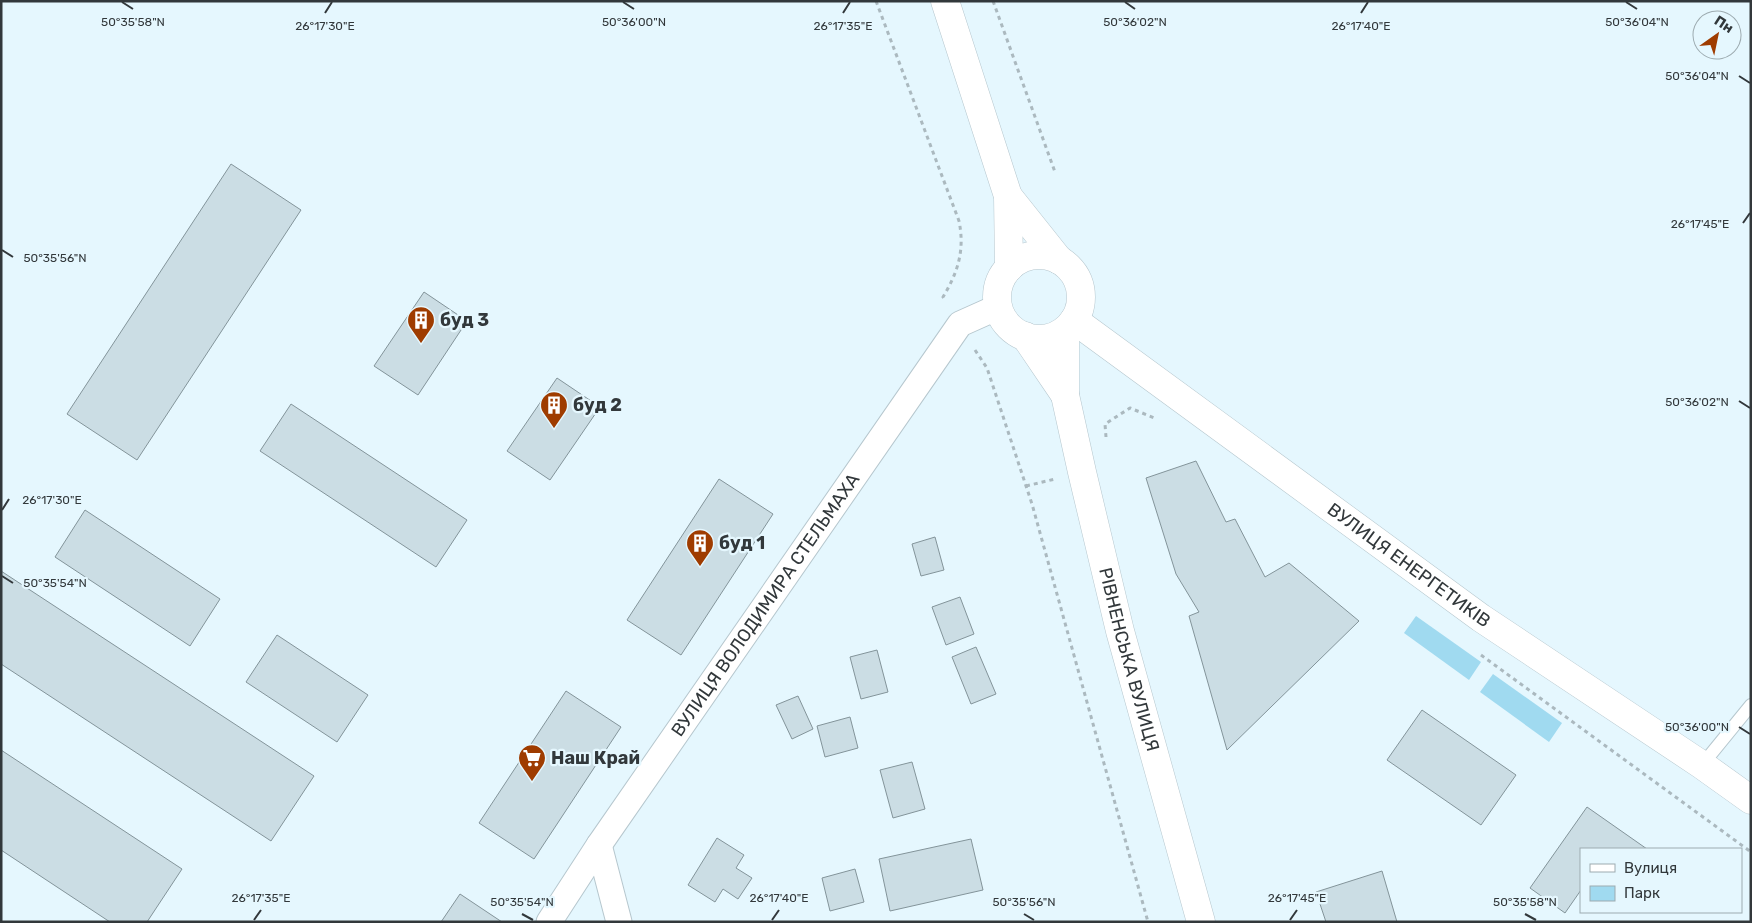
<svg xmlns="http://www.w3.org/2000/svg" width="1752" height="923" viewBox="0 0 1752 923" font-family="Rubik,sans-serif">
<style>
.green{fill:#a0daf0}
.building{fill:#cbdde4;stroke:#83949a}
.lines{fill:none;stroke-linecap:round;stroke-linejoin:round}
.lane-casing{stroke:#b6c7ce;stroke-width:14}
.street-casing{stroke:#b6c7ce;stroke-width:27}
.secondary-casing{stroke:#b6c7ce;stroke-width:29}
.path{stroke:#abb9bf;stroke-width:3;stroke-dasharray:4 4;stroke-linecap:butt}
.lane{stroke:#fff;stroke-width:12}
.street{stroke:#fff;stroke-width:25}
.secondary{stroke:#fff;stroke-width:28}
.ticks{fill:none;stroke:#32383b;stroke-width:2}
.labels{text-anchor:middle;stroke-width:4.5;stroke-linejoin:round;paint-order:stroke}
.poi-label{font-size:18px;font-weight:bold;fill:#32383b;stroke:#e5f7fe;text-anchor:start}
.street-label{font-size:18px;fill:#32383b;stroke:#e5f7fe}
.ticks-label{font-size:12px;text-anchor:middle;fill:#32383b;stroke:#e5f7fe;stroke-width:4.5;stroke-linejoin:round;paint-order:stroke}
</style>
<rect width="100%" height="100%" fill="#e5f7fe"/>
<g class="green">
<polygon points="1416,616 1481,662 1469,680 1404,633"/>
<polygon points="1493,674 1562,723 1549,742 1480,692"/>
</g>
<g class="building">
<polygon points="231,164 301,210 137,460 67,414"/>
<polygon points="424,292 467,321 418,395 374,366"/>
<polygon points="557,378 600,407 550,480 507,451"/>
<polygon points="291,404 467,520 436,567 260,451"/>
<polygon points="1196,461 1226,522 1235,519 1265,577 1289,563 1359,621 1227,750 1189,616 1199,612 1176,574 1146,478"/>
<polygon points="719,479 773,514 681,655 627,620"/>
<polygon points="85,510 220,599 190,646 55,557"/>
<polygon points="935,537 944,570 921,576 912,544"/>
<polygon points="1,571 314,776 271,841 1,664"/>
<polygon points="960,597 974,634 946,645 932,607"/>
<polygon points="277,635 368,695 337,742 246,682"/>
<polygon points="976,647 996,694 971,704 952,657"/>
<polygon points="877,650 888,692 861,699 850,657"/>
<polygon points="566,691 621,727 534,859 479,823"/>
<polygon points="798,696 813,729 792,739 776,705"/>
<polygon points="1422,710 1516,775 1481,825 1387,760"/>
<polygon points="850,717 858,748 825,757 817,726"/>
<polygon points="1,750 182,869 147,922 110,922 1,850"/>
<polygon points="912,762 925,809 893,818 880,770"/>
<polygon points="1587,807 1647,849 1581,849 1581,890 1565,913 1530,888"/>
<polygon points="717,838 744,855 736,868 752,878 738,899 723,889 715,902 688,885"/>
<polygon points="971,839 983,890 890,911 879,859"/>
<polygon points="855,869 864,902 830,911 822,878"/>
<polygon points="1382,871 1397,922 1326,922 1316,892"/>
<polygon points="460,894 502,922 441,922"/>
</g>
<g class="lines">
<g class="lane-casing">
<polyline id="lane" points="1702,765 1751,705"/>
</g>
<g class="street-casing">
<g id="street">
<polyline points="599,845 619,922"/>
<path id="s1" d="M 549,922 L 599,845 L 960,324 L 998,307"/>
</g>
</g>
<g class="secondary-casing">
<g id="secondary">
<polyline points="945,1 1008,196 1009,268"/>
<polyline points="1008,196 1059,260"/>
<circle cx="1039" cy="297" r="42"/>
<path id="s2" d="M 1074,320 L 1481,618 L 1702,765 L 1751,800"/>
<path id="s3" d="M 1065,331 L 1065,395 L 1082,472 L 1120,631 L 1201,922"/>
<polyline points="1025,336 1065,395"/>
</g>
</g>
<g class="path">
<path d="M 876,1 L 959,221 C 965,250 958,272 943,297 L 946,301"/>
<polyline points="993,1 1055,172"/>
<polyline points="975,350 987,368 1032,504 1148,922"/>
<polyline points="1106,437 1105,424 1130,408 1157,419"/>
<polyline points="1026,486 1055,479"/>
<polyline points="1481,655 1751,852"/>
</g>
<use href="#lane" class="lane"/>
<use href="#street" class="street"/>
<use href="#secondary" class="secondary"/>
</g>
<path class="ticks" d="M 122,2 L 133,9M 623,2 L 634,9M 1125,2 L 1135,9M 1626,2 L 1637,9M 325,13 L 332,2M 843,13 L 850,2M 1361,13 L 1368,2M 1739,76 L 1750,83M 1743,223 L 1750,213M 2,250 L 13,257M 1739,401 L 1750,408M 2,510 L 9,499M 2,576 L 13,583M 1739,727 L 1750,734M 522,914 L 533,920M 1024,914 L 1034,920M 1525,914 L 1536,920M 254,920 L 261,910M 772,920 L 779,910M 1290,920 L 1297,910"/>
<defs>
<g id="building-pin" transform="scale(1.4375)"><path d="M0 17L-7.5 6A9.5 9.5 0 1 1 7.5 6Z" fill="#9f3c00" stroke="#e5f7fe"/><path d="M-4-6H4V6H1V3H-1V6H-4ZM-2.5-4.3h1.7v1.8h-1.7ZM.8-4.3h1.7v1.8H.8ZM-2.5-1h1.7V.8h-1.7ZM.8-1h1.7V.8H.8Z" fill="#fff"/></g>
<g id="supermarket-pin" transform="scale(1.4375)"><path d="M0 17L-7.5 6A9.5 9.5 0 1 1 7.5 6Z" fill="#9f3c00" stroke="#e5f7fe"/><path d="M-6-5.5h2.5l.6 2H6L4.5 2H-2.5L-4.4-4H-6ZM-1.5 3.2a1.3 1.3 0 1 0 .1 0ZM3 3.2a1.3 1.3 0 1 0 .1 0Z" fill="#fff"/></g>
</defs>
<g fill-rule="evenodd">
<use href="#building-pin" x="421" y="320"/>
<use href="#building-pin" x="554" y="405"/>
<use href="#building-pin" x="700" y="543"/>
<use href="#supermarket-pin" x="532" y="758"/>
</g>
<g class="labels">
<g class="poi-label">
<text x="440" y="326">буд 3</text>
<text x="573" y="411">буд 2</text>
<text x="719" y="549">буд 1</text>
<text x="551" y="764">Наш Край</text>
</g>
<g class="street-label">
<text dy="6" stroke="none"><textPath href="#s2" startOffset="415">ВУЛИЦЯ ЕНЕРГЕТИКІВ</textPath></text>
<text dy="6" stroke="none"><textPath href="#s1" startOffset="384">ВУЛИЦЯ ВОЛОДИМИРА СТЕЛЬМАХА</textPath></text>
<text dy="6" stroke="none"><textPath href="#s3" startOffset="336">РІВНЕНСЬКА ВУЛИЦЯ</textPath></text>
</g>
</g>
<g class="ticks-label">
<text x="133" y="26">50°35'58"N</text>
<text x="634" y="26">50°36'00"N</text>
<text x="1135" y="26">50°36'02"N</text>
<text x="1637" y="26">50°36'04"N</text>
<text x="325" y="30">26°17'30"E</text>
<text x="843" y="30">26°17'35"E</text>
<text x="1361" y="30">26°17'40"E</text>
<text x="1697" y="80">50°36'04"N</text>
<text x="1700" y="228">26°17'45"E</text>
<text x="55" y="262">50°35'56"N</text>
<text x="1697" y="406">50°36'02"N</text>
<text x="52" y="504">26°17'30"E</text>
<text x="55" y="587">50°35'54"N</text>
<text x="1697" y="731">50°36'00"N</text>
<text x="261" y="902">26°17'35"E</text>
<text x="779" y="902">26°17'40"E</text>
<text x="1297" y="902">26°17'45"E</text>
<text x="522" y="906">50°35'54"N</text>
<text x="1024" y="906">50°35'56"N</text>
<text x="1525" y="906">50°35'58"N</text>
</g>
<rect width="1752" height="923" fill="none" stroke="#32383b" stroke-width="5"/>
<rect x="1580" y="848" width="162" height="65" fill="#e5f7fe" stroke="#9dabb0"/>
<rect x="1590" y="864" width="25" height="8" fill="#ffffff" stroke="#9dabb0"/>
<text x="1624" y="873" font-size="15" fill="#32383b">Вулиця</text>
<rect x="1590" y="886" width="25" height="15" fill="#a0daf0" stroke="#9dabb0"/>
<text x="1624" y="898" font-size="15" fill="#32383b">Парк</text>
<g transform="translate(1717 35) rotate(33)"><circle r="24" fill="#e5f7fe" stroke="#9dabb0"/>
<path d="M0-4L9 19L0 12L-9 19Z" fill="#9f3c00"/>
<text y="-8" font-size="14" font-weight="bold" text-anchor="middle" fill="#32383b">Пн</text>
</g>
</svg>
